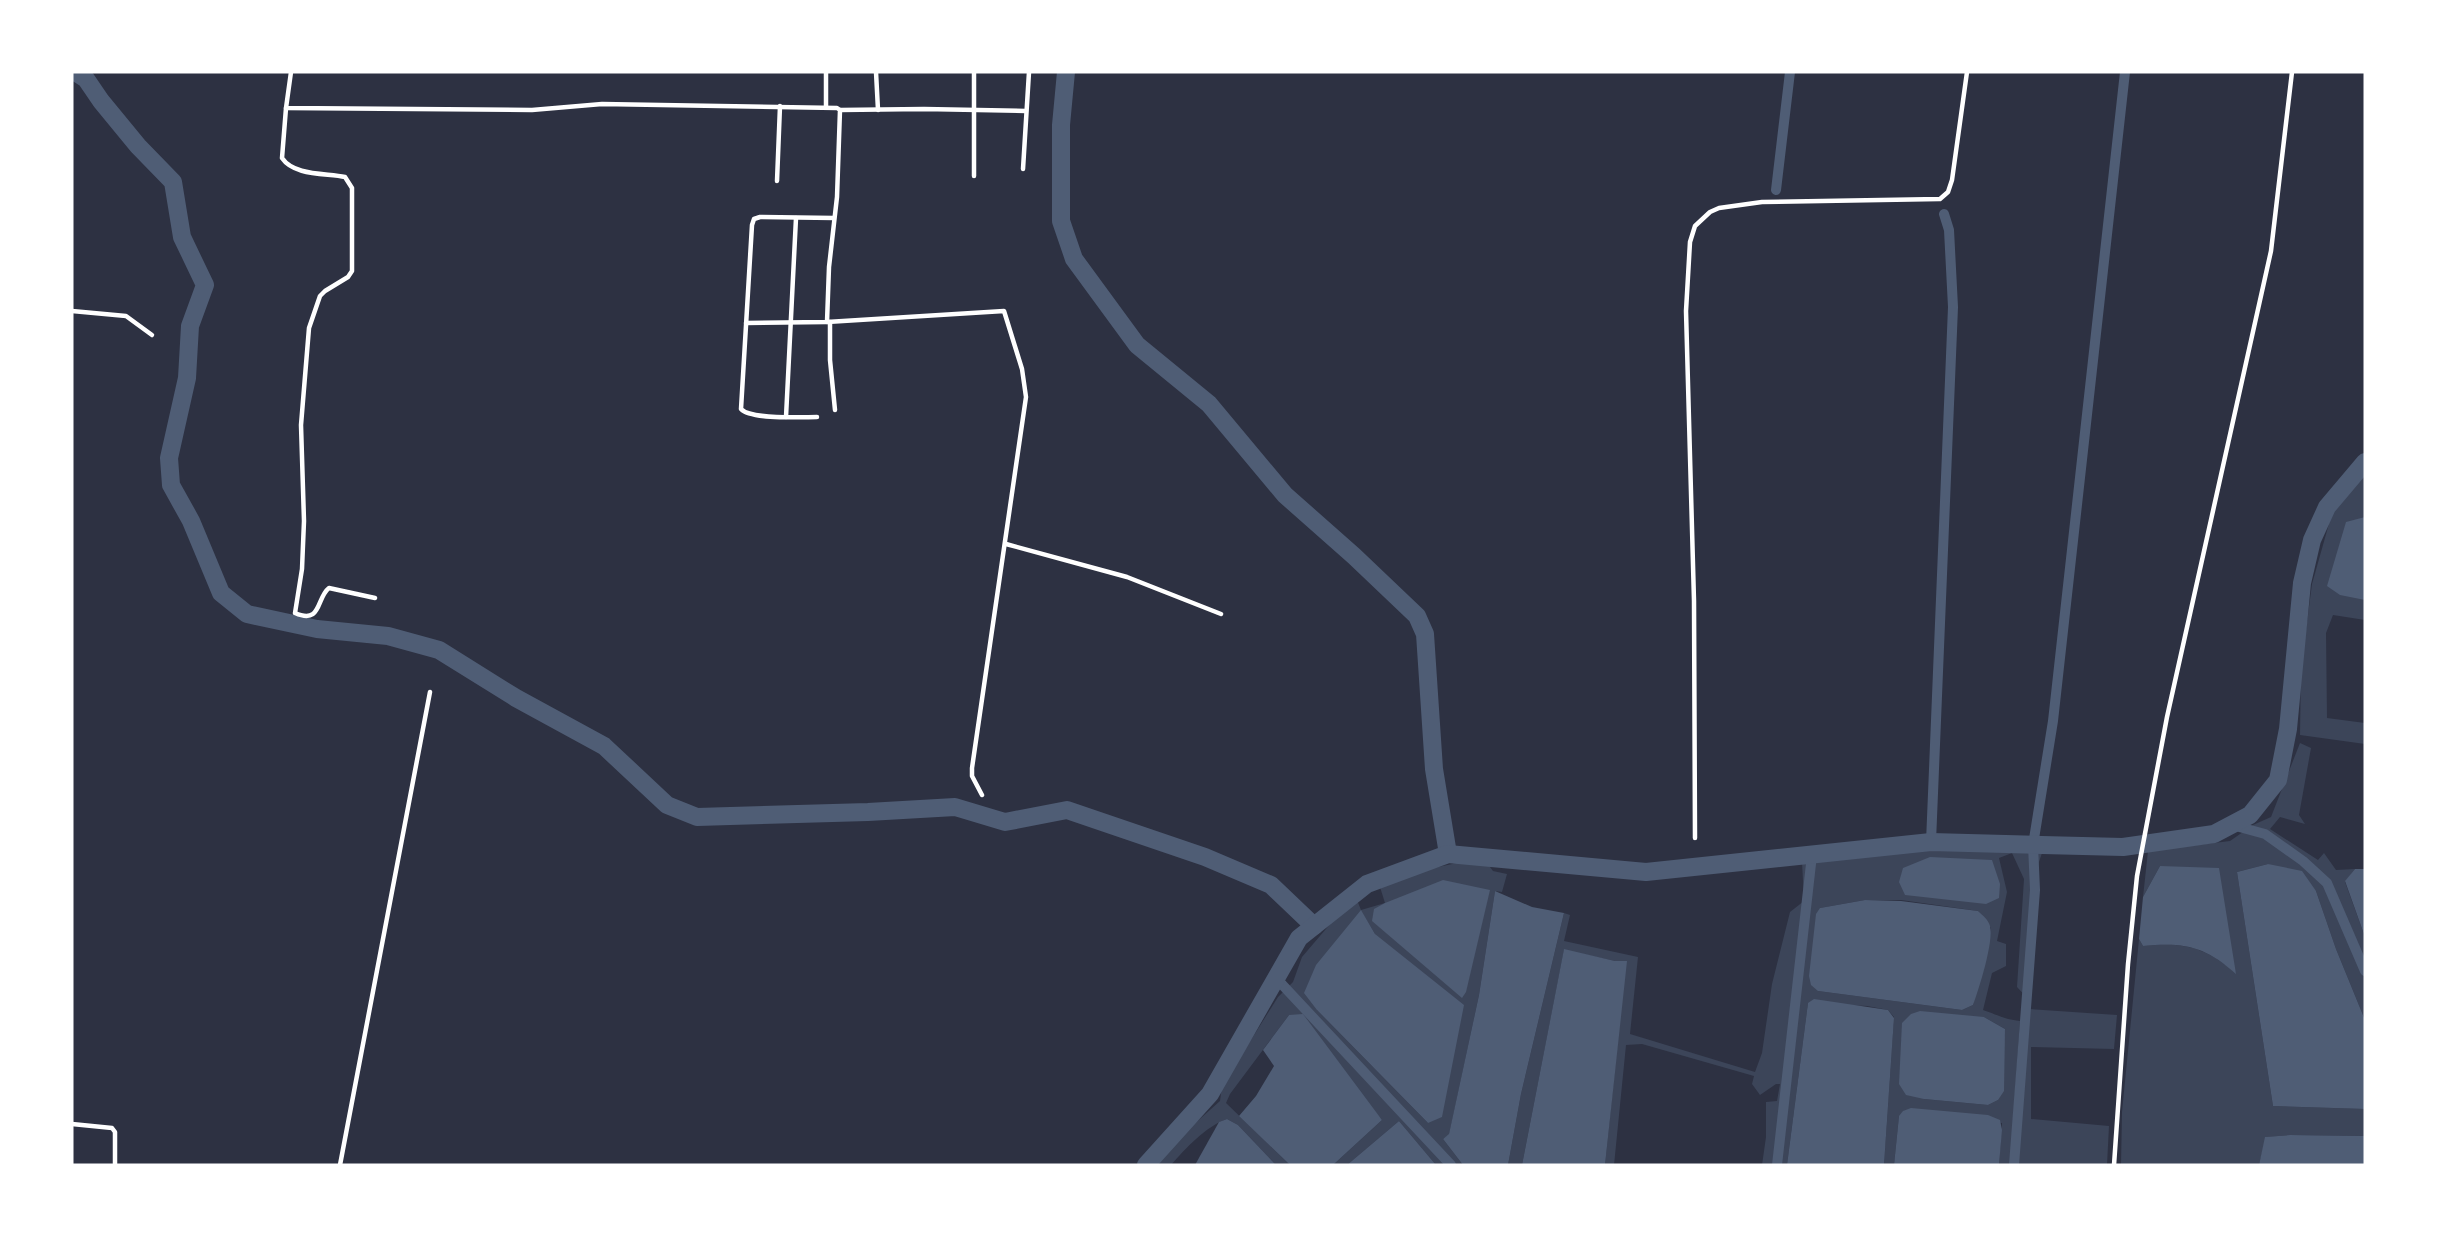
<svg xmlns="http://www.w3.org/2000/svg" width="2437" height="1237" viewBox="0 0 2437 1237" font-family="Karla,sans-serif">
<style>
.green{fill:#3c4559;fill-rule:evenodd}
.water{fill:#4f5d75}
.lines{fill:none;stroke-linecap:round;stroke-linejoin:round}
.canal{stroke:#4f5d75;stroke-width:10}
.river{stroke:#4f5d75;stroke-width:18}
.minor{stroke:#fff;stroke-width:4.5}
</style>
<rect width="100%" height="100%" fill="#2d3142"/>
<g class="green">
<polygon points="2365,475 2365,620 2333,615 2326,633 2327,718 2365,723 2365,744 2300,735 2301,668 2312,584 2332,513"/>
<path d="M 2300,743 L 2311,748 L 2299,815 L 2305,824 L 2280,817 L 2270,829 L 2318,860 L 2324,853 L 2336,870 L 2355,869 L 2345,882 L 2365,937 L 2365,1020 L 2336,949 L 2316,891 L 2268,864 L 2237,872 L 2273,1106 L 2365,1109 L 2365,1136 L 2290,1135 L 2266,1137 L 2259,1165 L 2121,1165 L 2122,1112 L 2139,939 L 2143,946 C 2183,942 2204,946 2236,973 L 2160,866 L 2143,897 L 2148,851 L 2230,841 L 2253,825 L 2271,817 Z"/>
<path d="M 1955,847 L 2025,849 L 2042,853 L 2038,865 L 2030,1001 L 2017,987 L 2024,879 L 2012,853 L 1999,858 L 2007,892 L 1997,941 L 2006,944 L 2006,966 L 1992,973 L 1983,1010 C 1998,1015 2003,1019 2020,1021 L 2010,1165 L 1999,1165 L 2002,1123 L 1899,1116 L 1894,1165 L 1884,1165 L 1894,1017 L 1888,1010 L 1867,1006 L 1808,1003 L 1787,1165 L 1762,1165 L 1766,1137 L 1766,1102 L 1777,1101 L 1780,1084 L 1776,1084 L 1760,1095 L 1752,1084 L 1754,1076 L 1642,1044 L 1626,1045 L 1614,1165 L 1605,1165 L 1626,961 L 1615,961 L 1564,950 L 1522,1165 L 1508,1165 L 1521,1094 L 1564,913 L 1570,915 L 1564,941 L 1638,957 L 1630,1034 L 1755,1072 L 1762,1053 L 1772,984 L 1790,912 L 1804,901 L 1802,862 L 1900,848 ZM 1865,900 L 1901,900 L 1978,911 L 1991,928 L 1973,1005 L 1962,1010 L 1818,991 L 1820,908 ZM 1984,1017 L 2005,1029 L 1998,1100 L 1988,1105 L 1924,1099 Z"/>
<path d="M 1457,863 L 1487,863 L 1493,871 L 1507,874 L 1502,892 L 1495,891 L 1479,995 L 1449,1135 L 1443,1139 L 1463,1165 L 1436,1165 L 1399,1121 L 1347,1165 L 1333,1165 L 1382,1120 L 1289,1015 L 1230,1094 L 1226,1103 L 1290,1165 L 1276,1165 L 1238,1125 L 1227,1119 C 1206,1126 1185,1149 1171,1165 L 1155,1165 L 1183,1134 L 1220,1101 L 1222,1086 L 1278,997 L 1293,982 L 1302,957 L 1331,923 L 1357,900 L 1361,910 L 1385,903 L 1380,887 L 1419,871 ZM 1361,911 L 1375,934 L 1428,1123 L 1317,1010 Z"/>
<polygon points="2029,1009 2117,1015 2114,1049 2031,1047 2031,1119 2109,1126 2107,1165 2017,1165"/>
</g>
<g class="water">
<polygon points="2365,517 2365,600 2340,595 2327,586 2346,522"/>
<polygon points="1930,857 1992,860 2000,884 1999,898 1986,904 1905,895 1899,882 1903,868"/>
<polygon points="2268,864 2302,871 2316,891 2336,949 2365,1020 2365,1109 2273,1106 2237,872"/>
<path d="M 2160,866 L 2219,868 L 2236,974 C 2205,946 2184,942 2143,946 L 2139,939 L 2143,897 Z"/>
<polygon points="2355,869 2365,869 2365,937 2345,881"/>
<polygon points="1443,880 1490,890 1466,992 1462,998 1372,921 1374,909 1385,903"/>
<polygon points="1495,891 1532,907 1564,913 1521,1094 1508,1165 1463,1165 1443,1139 1449,1134 1479,995"/>
<path d="M 1865,900 L 1901,901 L 1978,911 C 1983,916 1988,919 1990,926 C 1994,941 1979,989 1973,1005 L 1962,1010 L 1818,991 L 1811,985 L 1809,976 L 1816,914 L 1820,908 Z"/>
<polygon points="1361,910 1375,934 1464,1005 1442,1117 1428,1123 1317,1010 1304,993 1316,965"/>
<polygon points="1564,949 1615,961 1627,961 1605,1165 1522,1165"/>
<polygon points="1814,999 1888,1010 1894,1018 1884,1165 1787,1165 1808,1003"/>
<polygon points="1920,1011 1984,1017 2005,1029 2004,1091 1998,1100 1988,1105 1924,1099 1906,1095 1899,1084 1902,1023 1911,1014"/>
<polygon points="1303,1014 1382,1120 1333,1165 1290,1165 1239,1116 1256,1096 1274,1066 1263,1050 1289,1015"/>
<polygon points="1911,1108 1988,1115 2000,1120 2002,1130 1999,1165 1894,1165 1899,1116 1903,1111"/>
<polygon points="1227,1119 1238,1125 1276,1165 1195,1165 1219,1122"/>
<polygon points="1399,1121 1436,1165 1347,1165"/>
<polygon points="2290,1135 2365,1136 2365,1165 2259,1165 2265,1137"/>
</g>
<g class="lines">
<g class="canal">
<polyline points="1776,190 1790,72"/>
<polyline points="2232,825 2265,834 2303,861 2327,883 2365,971"/>
<polyline points="1931,842 1953,307 1949,230 1944,214"/>
<polyline points="1276,978 1451,1165"/>
<polyline points="1777,1165 1812,855"/>
<polyline points="2014,1165 2035,890 2033,845 2053,721 2125,72"/>
</g>
<g class="river">
<polyline points="75,72 86,79 101,101 138,146 173,182 182,237 205,285 190,326 187,378 169,458 171,485 191,521 221,593 247,614 317,629 388,636 439,650 516,698 604,746 667,805 697,817 868,812 955,807 1005,822 1067,810 1205,857 1271,885 1314,926"/>
<polyline points="1066,72 1061,125 1061,221 1074,259 1137,345 1209,404 1285,495 1354,556 1417,616 1425,634 1434,769 1448,854"/>
<polyline points="1146,1165 1210,1094 1299,938 1367,884 1448,854 1646,872 1931,842 2123,847 2214,834 2250,815 2278,780 2288,729 2302,583 2312,540 2327,507 2365,462"/>
</g>
<g class="minor">
<polyline points="291,72 286,108 532,110 602,104 837,108 840,110 837,197 829,267 827,322"/>
<polyline points="876,72 878,110"/>
<polyline points="826,107 826,72"/>
<path d="M 286,108 L 282,158 C 294,176 326,173 345,177 L 352,188 L 352,271 L 348,277 L 325,291 L 320,296 L 309,328 L 301,425 L 304,521 L 302,569 L 295,613 C 322,625 316,598 329,588 L 375,598"/>
<polyline points="840,110 924,109 1026,111"/>
<polyline points="1023,169 1029,72"/>
<polyline points="974,176 974,72"/>
<polyline points="777,181 780,106"/>
<polyline points="72,311 126,316 152,335"/>
<polyline points="830,322 830,360 835,410"/>
<polyline points="746,323 827,322 1004,311 1022,369 1026,397 972,768 972,776 982,795"/>
<polyline points="786,417 796,218"/>
<path d="M 817,417 C 802,417 751,420 741,409 L 752,225 L 754,219 L 760,217 L 834,218"/>
<polyline points="1006,544 1127,577 1221,614"/>
<polyline points="1695,838 1694,601 1686,311 1690,242 1695,226 1710,212 1719,208 1762,202 1940,199 1948,192 1952,180 1967,72"/>
<polyline points="72,1124 112,1128 115,1132 115,1165"/>
<polyline points="340,1165 430,692"/>
<polyline points="2114,1165 2128,964 2137,876 2167,717 2271,251 2292,72"/>
</g>
</g>
<rect width="2437" height="1237" fill="none" stroke="#ffffff" stroke-width="147"/>
</svg>
